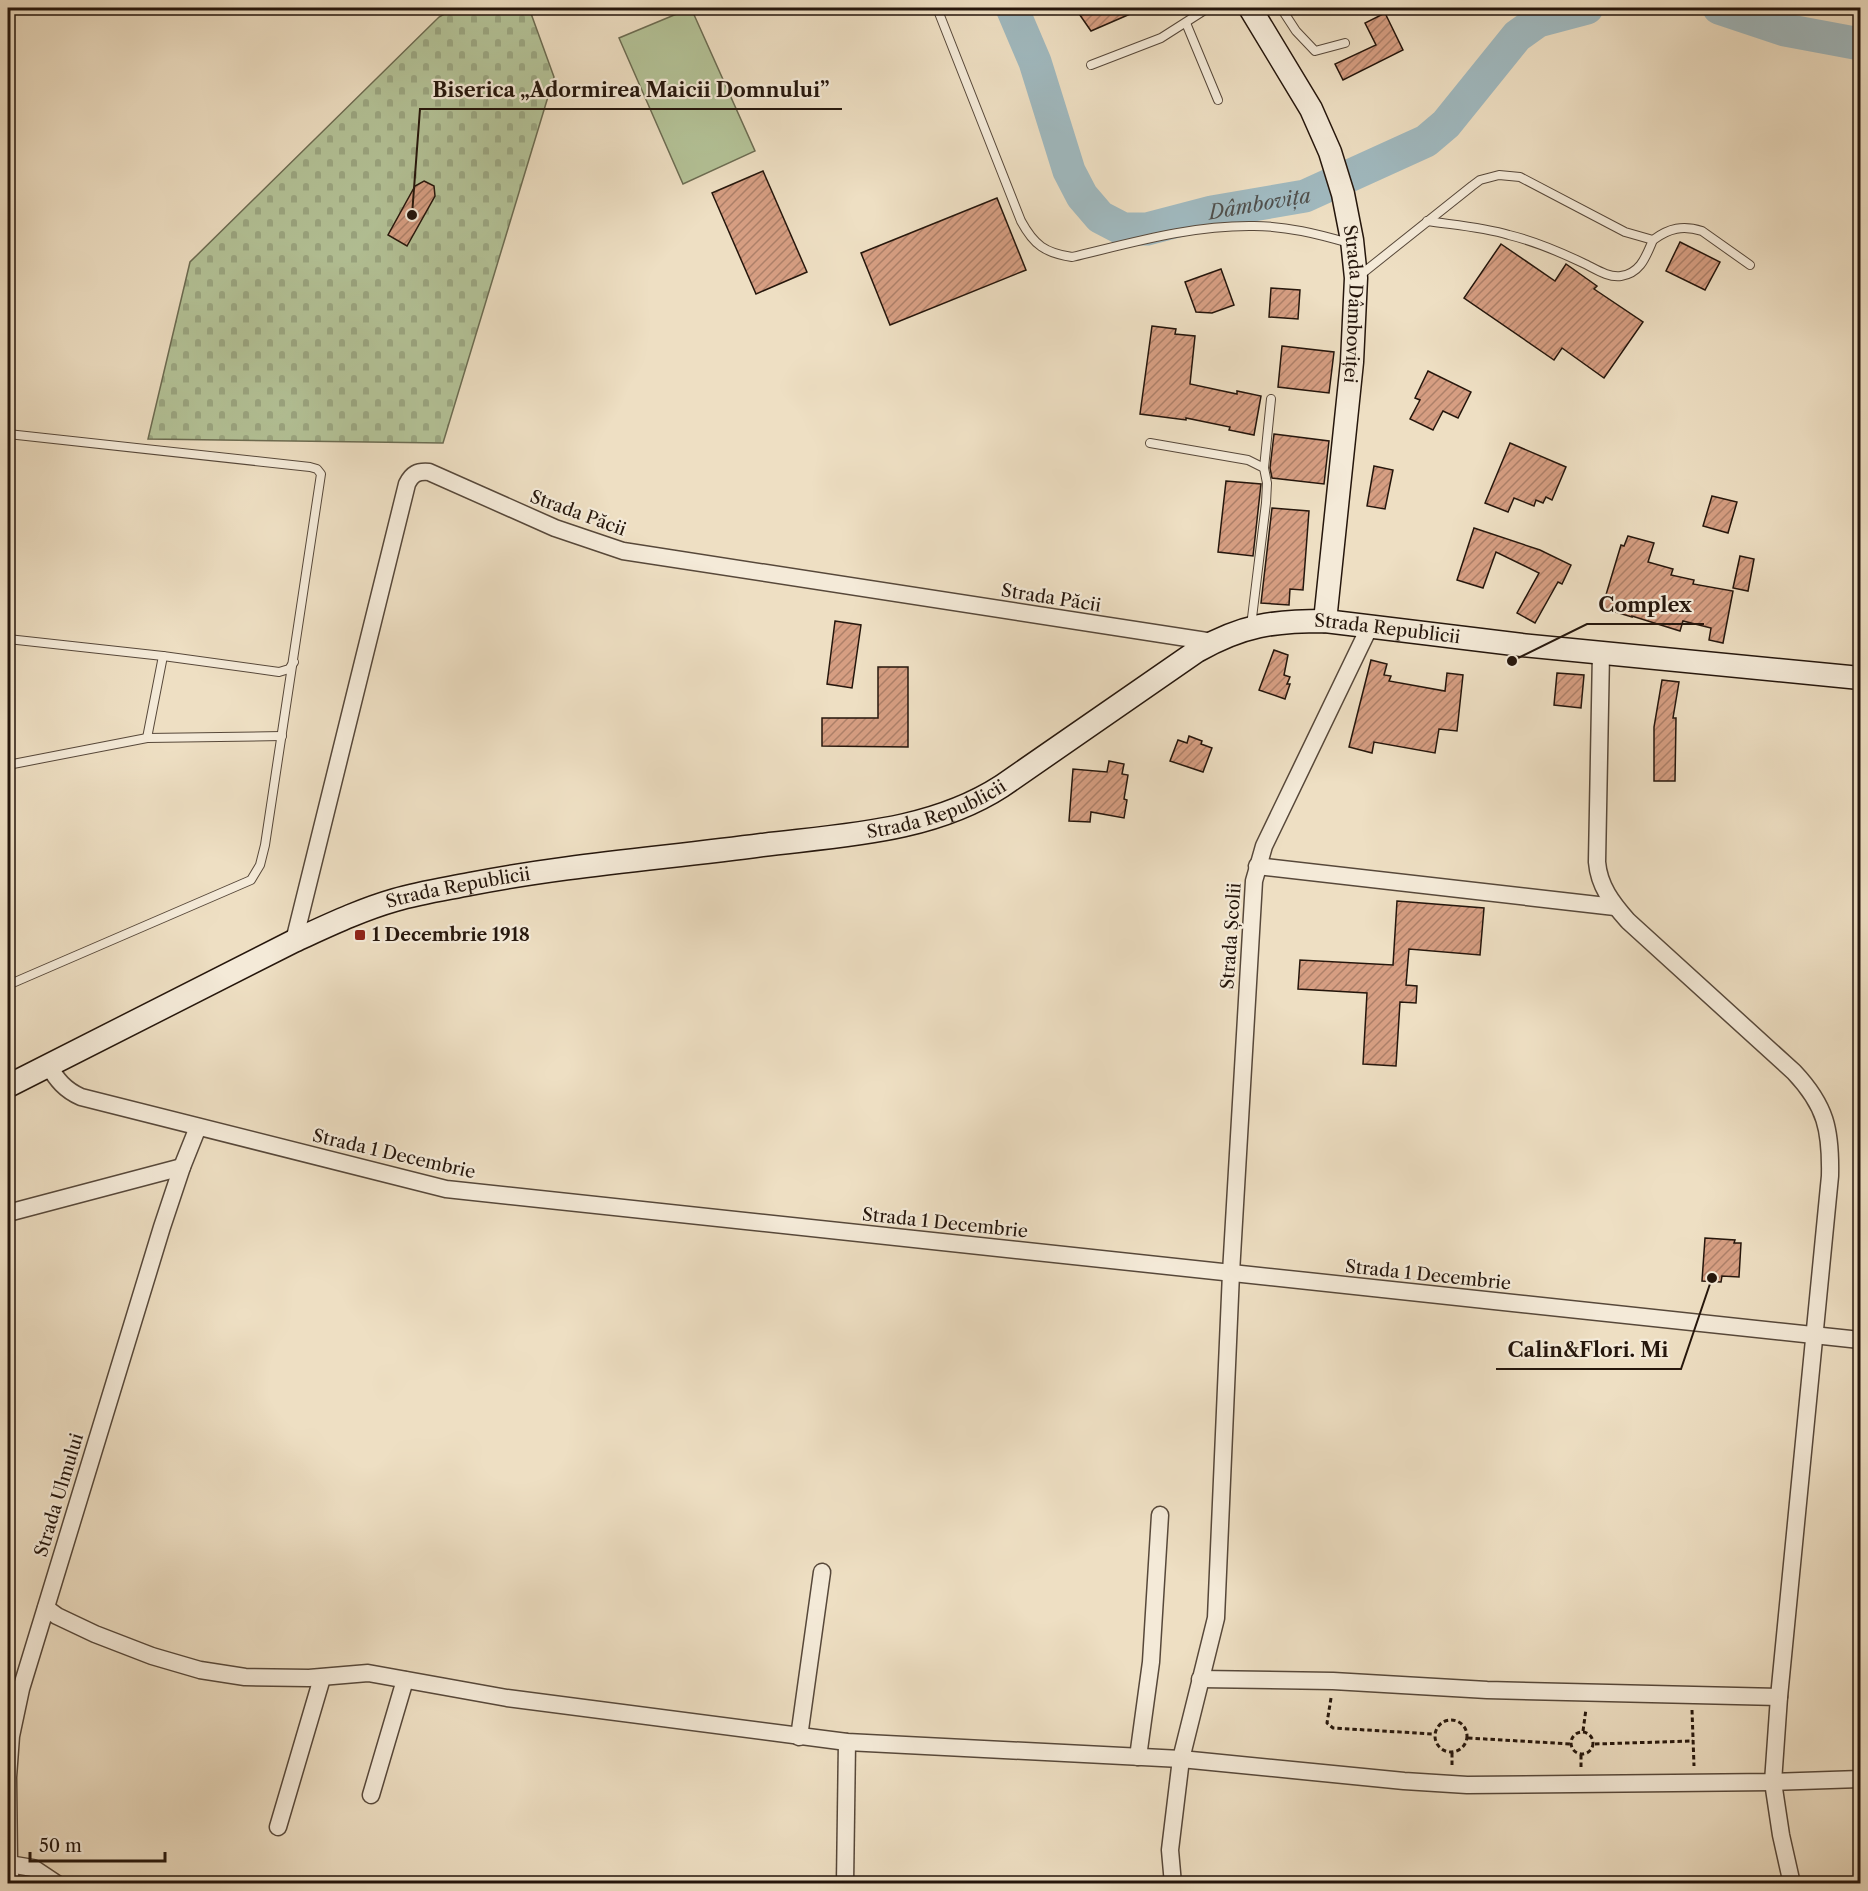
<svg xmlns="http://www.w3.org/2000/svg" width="1868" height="1891" viewBox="0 0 1868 1891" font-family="'Libre Caslon Text',serif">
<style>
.cemetery{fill:url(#cemetery-stones);stroke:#6c6c52;stroke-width:1.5}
.garden{fill:#b4c398;stroke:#6c6c52;stroke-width:1.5}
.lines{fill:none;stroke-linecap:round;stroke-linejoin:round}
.river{stroke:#a0b9bf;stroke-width:33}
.building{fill:url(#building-hatch);stroke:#25160c;stroke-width:1.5}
.lane-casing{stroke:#57483a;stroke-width:10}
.street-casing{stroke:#57483a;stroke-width:19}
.secondary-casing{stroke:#25160c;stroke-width:25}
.path{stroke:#25160c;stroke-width:3;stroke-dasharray:4.5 3;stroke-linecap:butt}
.lane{stroke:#f4ead8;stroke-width:8}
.street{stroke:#f4ead8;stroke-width:16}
.secondary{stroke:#f4ead8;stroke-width:22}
.poi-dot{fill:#8f2418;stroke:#f4ead8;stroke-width:2}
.labels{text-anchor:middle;stroke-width:4.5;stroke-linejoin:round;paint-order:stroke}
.street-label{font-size:18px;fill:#25160c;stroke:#f4ead8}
.poi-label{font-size:18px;font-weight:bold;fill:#25160c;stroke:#f4ead8;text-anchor:start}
.water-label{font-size:20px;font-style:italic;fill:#504f4b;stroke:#f4ead8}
.leader{fill:none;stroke:#25160c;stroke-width:2}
.callout-dot{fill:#25160c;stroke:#f4ead8;stroke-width:2}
.callout-label{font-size:20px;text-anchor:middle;font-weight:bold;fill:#25160c;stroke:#f4ead8;stroke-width:4.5;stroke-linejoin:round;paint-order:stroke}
</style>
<defs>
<pattern id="cemetery-stones" width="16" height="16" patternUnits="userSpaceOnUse" patternTransform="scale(1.5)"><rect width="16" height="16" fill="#b4c398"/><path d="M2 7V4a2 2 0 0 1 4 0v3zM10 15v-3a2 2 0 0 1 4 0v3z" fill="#9ba782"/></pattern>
<pattern id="building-hatch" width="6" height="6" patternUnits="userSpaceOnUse" patternTransform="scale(1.5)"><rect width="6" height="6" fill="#d69e82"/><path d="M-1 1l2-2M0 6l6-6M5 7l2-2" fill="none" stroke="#ad8069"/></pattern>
</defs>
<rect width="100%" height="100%" fill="#eedfc3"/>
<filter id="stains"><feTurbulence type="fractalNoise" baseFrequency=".00333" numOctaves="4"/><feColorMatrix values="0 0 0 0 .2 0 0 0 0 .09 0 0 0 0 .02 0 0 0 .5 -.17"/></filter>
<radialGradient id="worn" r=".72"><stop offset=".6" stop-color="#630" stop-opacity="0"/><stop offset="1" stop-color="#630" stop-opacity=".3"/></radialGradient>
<polygon class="cemetery" points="455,8 529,8 554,77 443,443 148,439 190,262 439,17"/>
<polygon class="garden" points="691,8 755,151 683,184 619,38"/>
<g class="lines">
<g class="river">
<path id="s1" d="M 1012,8 L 1035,62 L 1069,171 L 1082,196 L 1100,217 L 1123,229 L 1147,229 L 1212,212 L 1305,196 L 1426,141 L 1446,124 L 1517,36 L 1538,21 L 1587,8"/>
<polyline points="1719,8 1785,30 1860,44"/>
</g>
</g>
<g class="building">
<polygon points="1075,8 1144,8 1091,31"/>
<polygon points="1385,13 1403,50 1343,80 1335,64 1376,45 1365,23"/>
<polygon points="763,171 807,272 756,294 712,193"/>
<polygon points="424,181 434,186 435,196 407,246 388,235 415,186"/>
<polygon points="997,198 1026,270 890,325 861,253"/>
<polygon points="1680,242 1720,262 1705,290 1666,271"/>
<polygon points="1501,244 1555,281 1566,264 1597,286 1594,289 1643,322 1604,378 1562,348 1554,360 1464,298"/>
<polygon points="1221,269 1234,305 1212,313 1196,312 1185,282"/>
<polygon points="1271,288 1300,290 1298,319 1269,317"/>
<polygon points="1152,326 1176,329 1175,334 1195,336 1190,384 1237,394 1237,391 1261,396 1254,435 1229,430 1230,427 1186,418 1186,420 1140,414"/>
<polygon points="1282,346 1334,352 1329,393 1278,387"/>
<polygon points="1428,371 1471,392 1458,418 1443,411 1433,430 1410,419 1420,400 1415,398"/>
<polygon points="1274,434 1329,441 1324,484 1272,478 1270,468"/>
<polygon points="1510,443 1566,467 1552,500 1546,497 1543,503 1536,500 1534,506 1514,498 1508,512 1485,503"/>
<polygon points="1374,466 1393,470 1385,509 1367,506"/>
<polygon points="1226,481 1261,484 1253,556 1218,552"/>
<polygon points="1712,496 1737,502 1728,533 1703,526"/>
<polygon points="1272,508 1309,511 1303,590 1290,589 1289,605 1261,603"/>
<polygon points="1474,528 1540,550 1571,565 1562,584 1558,582 1535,623 1517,613 1539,573 1496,552 1483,588 1457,580"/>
<polygon points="1628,536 1654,543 1648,562 1673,569 1671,575 1694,580 1693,584 1733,591 1723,643 1709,640 1711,628 1683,621 1680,631 1632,616 1632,617 1602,608 1621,545 1624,546"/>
<polygon points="1740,556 1754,559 1748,591 1733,588"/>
<polygon points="835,621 861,625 852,688 827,684"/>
<polygon points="1274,650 1288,655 1284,675 1290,677 1287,684 1290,684 1285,699 1259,690"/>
<polygon points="1371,660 1387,664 1384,675 1391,676 1389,681 1445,691 1447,673 1463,675 1457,731 1439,729 1435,753 1374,742 1372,753 1349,747"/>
<polygon points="878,667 908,667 908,747 822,746 822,718 878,718"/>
<polygon points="1557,673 1584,675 1581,708 1554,705"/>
<polygon points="1662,680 1679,682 1673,718 1676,718 1675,781 1654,781 1654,727"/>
<polygon points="1189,736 1202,741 1201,744 1212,748 1203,772 1170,761 1178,740 1187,743"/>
<polygon points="1109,761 1124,764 1122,774 1128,775 1124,799 1127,800 1124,818 1091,812 1090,822 1069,821 1073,769 1107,772"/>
<polygon points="1397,901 1484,908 1480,955 1409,949 1406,985 1417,986 1416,1003 1400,1002 1396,1066 1363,1064 1367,993 1298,989 1300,960 1393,965"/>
<polygon points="1705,1238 1735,1240 1734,1243 1741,1243 1739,1277 1722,1276 1721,1282 1702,1281"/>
</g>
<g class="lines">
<g class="lane-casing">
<g id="lane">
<path d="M 937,8 L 1021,221 C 1034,245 1045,253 1072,257 C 1131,243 1191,225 1254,226 C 1286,226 1318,234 1349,243"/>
<polyline points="1281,8 1296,31 1315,51 1345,43"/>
<polyline points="1186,23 1218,100"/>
<polyline points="1091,65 1161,38 1208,8"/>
<path d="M 1427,221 C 1454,225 1483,227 1509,235 C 1534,241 1560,252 1583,263 C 1594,268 1608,278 1621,276 C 1641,273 1646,256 1653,240"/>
<path d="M 1359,276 L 1472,186 L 1480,180 L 1499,175 L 1520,177 L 1625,232 L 1653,240 C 1669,228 1683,225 1702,231 L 1750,265"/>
<polyline points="8,434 310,467 317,469 321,474 265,845 260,865 251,880 8,985"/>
<polyline points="1150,443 1248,460 1264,468 1267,483 1266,503 1251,626"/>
<polyline points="1264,468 1271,399"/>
<polyline points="8,639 163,656 279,672 289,669 294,662"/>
<polyline points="147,738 163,656"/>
<polyline points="8,765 147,738 282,736"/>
</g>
</g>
<g class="street-casing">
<g id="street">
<path d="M 1601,653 L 1597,862 C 1599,886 1612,903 1628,921 L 1794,1072 C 1826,1106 1831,1130 1830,1176 L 1779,1697 L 1773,1782 L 1781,1835 L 1792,1884"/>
<polyline points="1257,866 1615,907"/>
<path d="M 294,941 L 407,484 C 412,474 417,471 429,472 L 555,528 L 623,551 L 1213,642"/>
<path d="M 48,1065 C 57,1080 65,1090 81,1097 L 446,1189 L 1860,1340"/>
<polyline points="8,1213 182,1167"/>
<polyline points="46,1608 57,1616 95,1634 152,1656 200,1670 245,1677 309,1678 368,1673 507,1698 847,1742 1181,1759 1404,1781 1467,1785 1773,1782 1860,1779"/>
<polyline points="1200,1679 1333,1681 1487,1690 1779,1697"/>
<polyline points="799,1737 822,1572"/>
<polyline points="1138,1757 1151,1662 1160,1515"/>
<polyline points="371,1795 405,1680"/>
<polyline points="278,1827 322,1678"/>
<polyline points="9,1864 33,1868 57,1884"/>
<polyline points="11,1884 9,1864 8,1777 11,1736 21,1689 162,1227 182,1167 198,1127"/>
<polyline points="845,1884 847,1742"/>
<polyline points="1173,1884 1170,1850 1181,1759 1216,1618 1231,1273 1254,881 1264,846 1370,626"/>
</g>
</g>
<g class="secondary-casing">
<g id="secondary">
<path id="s2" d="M 1250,8 L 1311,109 L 1330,152 L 1343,194 L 1352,240 L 1356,278 L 1352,362 L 1325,621"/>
<path id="s3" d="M 8,1086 L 294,941 C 327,926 360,910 395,900 C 419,893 445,889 470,884 C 567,865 665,858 762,845 C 844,835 931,832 1002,786 L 1197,651 C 1243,625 1273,621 1325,621 L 1522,645 L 1860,678"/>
</g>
</g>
<g class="path">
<polyline points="1331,1698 1327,1723 1333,1728 1433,1734"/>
<polyline points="1692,1710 1694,1766"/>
<circle cx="1451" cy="1736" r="16"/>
<polyline points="1583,1731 1586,1709"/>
<circle cx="1582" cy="1743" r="11"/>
<polyline points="1468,1738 1571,1744"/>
<polyline points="1595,1744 1693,1741"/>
<polyline points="1452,1753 1452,1767"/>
<polyline points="1581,1767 1581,1754"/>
</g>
<use href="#lane" class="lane"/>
<use href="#street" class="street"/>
<use href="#secondary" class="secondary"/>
</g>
<rect class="poi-dot" x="354" y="929" width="12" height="12" rx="3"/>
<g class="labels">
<g class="street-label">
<text dy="6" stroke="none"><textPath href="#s2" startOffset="320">Strada Dâmboviței</textPath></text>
<text transform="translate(578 513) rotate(20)" y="6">Strada Păcii</text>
<text transform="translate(1051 598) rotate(9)" y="6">Strada Păcii</text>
<text dy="6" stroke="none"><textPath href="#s3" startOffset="1484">Strada Republicii</textPath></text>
<text dy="6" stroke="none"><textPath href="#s3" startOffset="980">Strada Republicii</textPath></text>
<text dy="6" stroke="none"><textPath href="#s3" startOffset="494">Strada Republicii</textPath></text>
<text transform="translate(1231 936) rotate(-86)" y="6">Strada Școlii</text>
<text transform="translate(394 1154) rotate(13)" y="6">Strada 1 Decembrie</text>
<text transform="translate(945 1223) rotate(6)" y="6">Strada 1 Decembrie</text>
<text transform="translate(1428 1275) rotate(6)" y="6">Strada 1 Decembrie</text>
<text transform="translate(59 1495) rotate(-73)" y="6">Strada Ulmului</text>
</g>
<g class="poi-label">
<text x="372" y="941">1 Decembrie 1918</text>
</g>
<g class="water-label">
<text dy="7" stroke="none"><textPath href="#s1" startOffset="394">Dâmbovița</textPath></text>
</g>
</g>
<path class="leader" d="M412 215L420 109H842M1512 661L1587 624H1704M1712 1278L1681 1369H1496"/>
<g class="callout-dot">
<circle cx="412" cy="215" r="6"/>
<circle cx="1512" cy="661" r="6"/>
<circle cx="1712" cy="1278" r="6"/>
</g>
<g class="callout-label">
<text x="631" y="97">Biserica „Adormirea Maicii Domnului”</text>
<text x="1645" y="612">Complex</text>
<text x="1588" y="1357">Calin&amp;Flori. Mi</text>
</g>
<rect width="1868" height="1891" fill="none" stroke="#eedfc3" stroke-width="30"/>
<rect x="9" y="9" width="1850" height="1873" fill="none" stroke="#25160c" stroke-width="3"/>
<rect x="15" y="15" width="1838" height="1861" fill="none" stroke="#25160c" stroke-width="1.5"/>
<path d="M30 1852v9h135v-9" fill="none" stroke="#25160c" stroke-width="3"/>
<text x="39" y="1852" font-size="18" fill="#25160c" stroke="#f4ead8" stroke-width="4.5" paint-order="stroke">50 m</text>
<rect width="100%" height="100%" filter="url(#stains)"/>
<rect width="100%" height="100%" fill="url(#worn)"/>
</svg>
